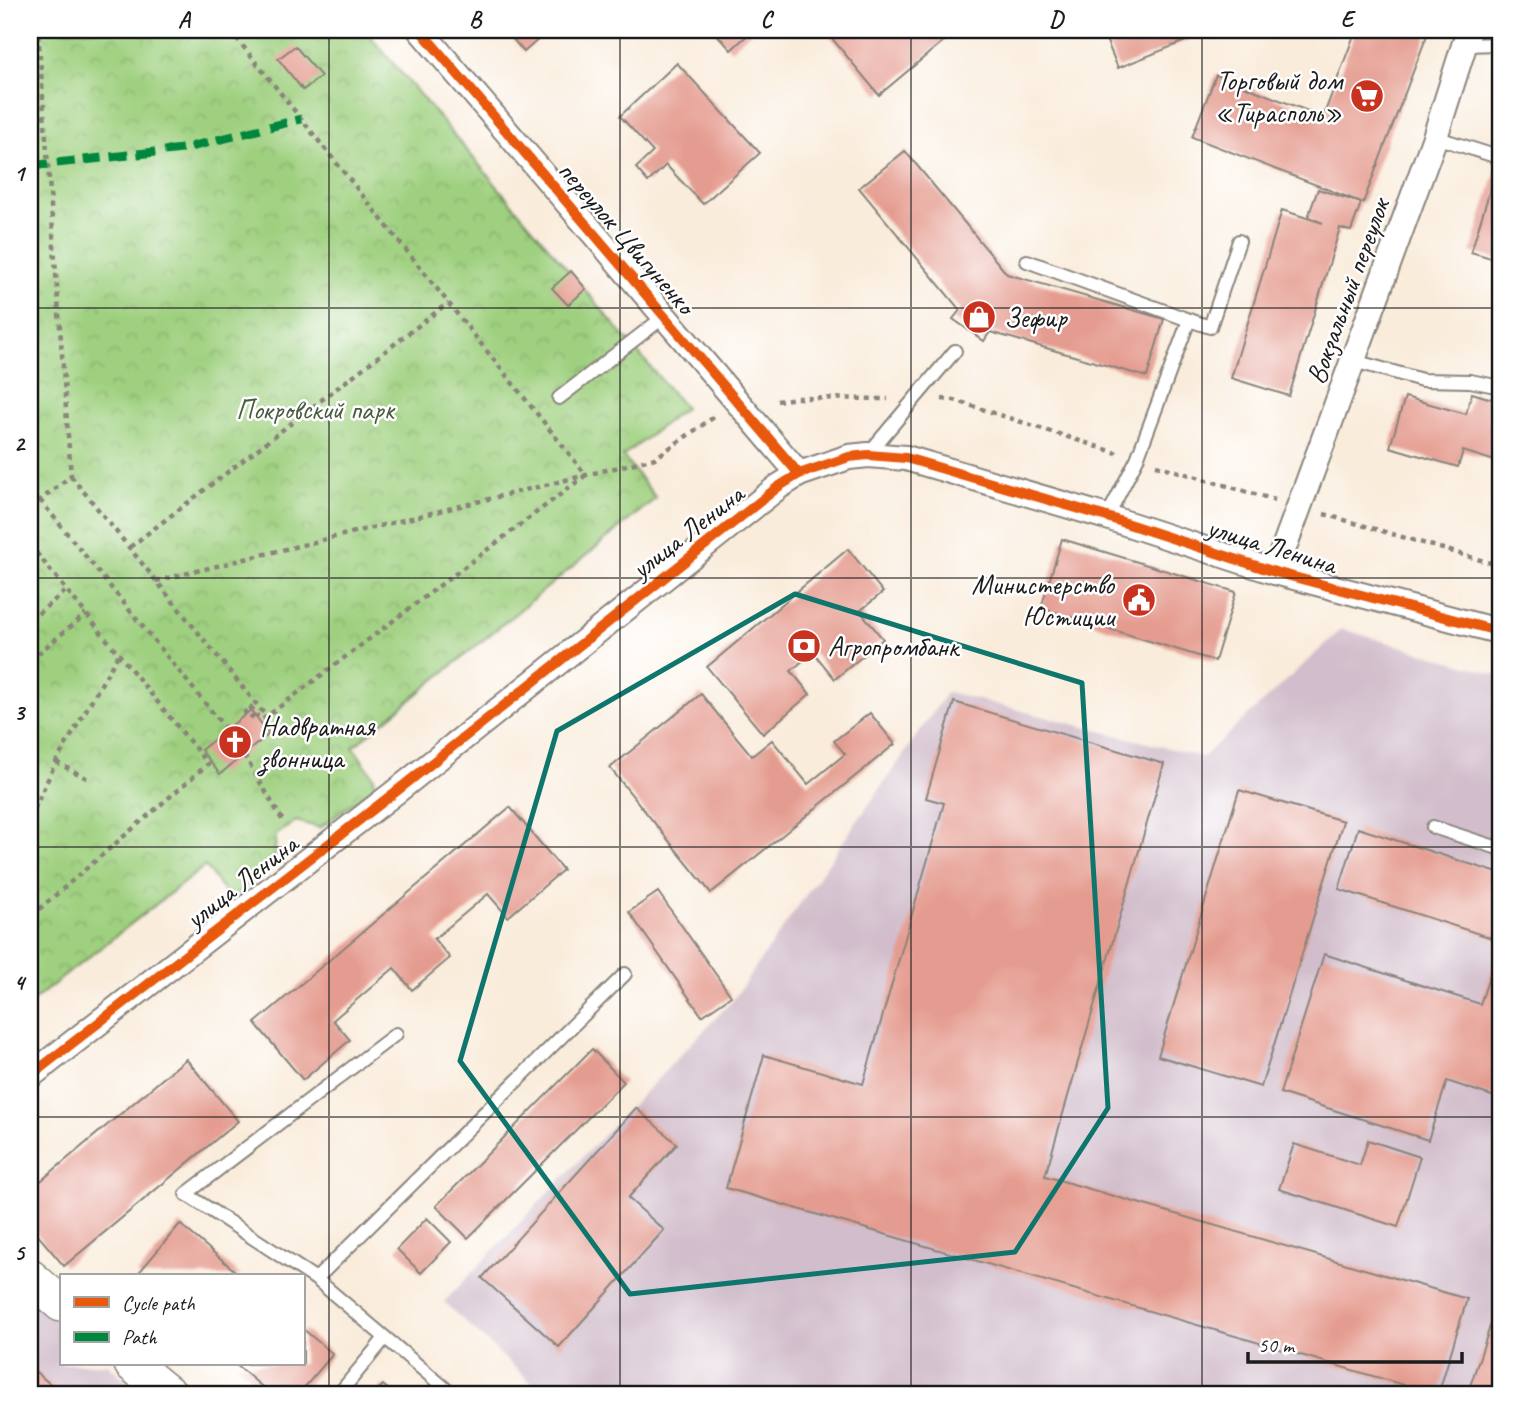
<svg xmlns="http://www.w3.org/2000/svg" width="1531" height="1425" viewBox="0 0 1531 1425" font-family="Caveat,sans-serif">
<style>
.industrial{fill:#d1bdcb}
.park{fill:url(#park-crowns);stroke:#5e764e;stroke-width:2}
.building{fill:#e59c90}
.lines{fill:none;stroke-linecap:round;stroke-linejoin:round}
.lane-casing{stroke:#8a847c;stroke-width:16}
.street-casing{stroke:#8a847c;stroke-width:28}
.secondary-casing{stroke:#8a847c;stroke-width:38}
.path{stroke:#8a847c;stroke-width:4.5;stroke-dasharray:5 5;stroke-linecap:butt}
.lane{stroke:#fff;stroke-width:12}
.street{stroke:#fff;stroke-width:24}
.secondary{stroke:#fff;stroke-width:35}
.rail{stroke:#1c1c1c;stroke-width:5;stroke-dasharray:10 5;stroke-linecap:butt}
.quiet{stroke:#00873e;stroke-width:9;stroke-dasharray:18 9;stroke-linecap:butt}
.cycleway-casing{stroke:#fff;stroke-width:15}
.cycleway{stroke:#e8590c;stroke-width:10}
.marked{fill:none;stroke:#0f766e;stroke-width:5;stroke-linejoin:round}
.grid{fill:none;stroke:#1c1c1c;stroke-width:2;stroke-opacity:0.55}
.labels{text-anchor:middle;stroke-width:5;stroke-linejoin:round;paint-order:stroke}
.poi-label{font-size:28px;fill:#1c1c1c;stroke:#fff;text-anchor:start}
.street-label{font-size:28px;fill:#1c1c1c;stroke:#fff}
.park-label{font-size:28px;fill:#4a5b3f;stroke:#fff}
.neatline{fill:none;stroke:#1c1c1c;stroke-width:2.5}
.grid-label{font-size:23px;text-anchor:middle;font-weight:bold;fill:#1c1c1c}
</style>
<defs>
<pattern id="park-crowns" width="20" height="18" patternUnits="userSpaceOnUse" patternTransform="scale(1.75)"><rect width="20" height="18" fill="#9fd07f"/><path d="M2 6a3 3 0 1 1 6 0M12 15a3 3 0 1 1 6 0" fill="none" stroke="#88b26d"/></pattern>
</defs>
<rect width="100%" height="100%" fill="#fff"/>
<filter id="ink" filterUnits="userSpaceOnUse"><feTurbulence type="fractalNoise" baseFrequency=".0143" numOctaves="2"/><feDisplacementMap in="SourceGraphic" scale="14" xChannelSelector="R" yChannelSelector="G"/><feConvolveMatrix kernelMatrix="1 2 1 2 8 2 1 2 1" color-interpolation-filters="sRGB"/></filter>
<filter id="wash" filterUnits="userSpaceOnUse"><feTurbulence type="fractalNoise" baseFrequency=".00686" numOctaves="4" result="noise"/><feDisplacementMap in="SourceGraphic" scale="28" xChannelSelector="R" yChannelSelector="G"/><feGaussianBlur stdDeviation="1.57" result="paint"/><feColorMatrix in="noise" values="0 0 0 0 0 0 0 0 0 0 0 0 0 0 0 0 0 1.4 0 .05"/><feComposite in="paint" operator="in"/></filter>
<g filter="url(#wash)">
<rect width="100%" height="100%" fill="#f9ecdb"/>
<g class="industrial">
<polygon points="1342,629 1501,676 1501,1395 544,1395 444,1302 733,1000 947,692 1203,757"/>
<polygon points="30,1298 61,1325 61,1364 107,1364 144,1395 30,1395"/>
</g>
<polygon class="park" points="30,30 365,30 685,408 623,456 656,498 353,747 374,777 375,786 320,828 296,821 276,835 274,865 230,899 205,866 30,1003"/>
<g id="blocks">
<g class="building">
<polygon points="505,30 549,30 524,52"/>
<polygon points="713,30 753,30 731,50"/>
<polygon points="825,30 948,30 952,34 879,95"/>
<polygon points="1102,30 1184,30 1188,40 1118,68"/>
<polygon points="1356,30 1429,30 1363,203 1192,137 1216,75 1323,117"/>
<polygon points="295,46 321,76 303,90 278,59"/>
<polygon points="677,63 760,153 703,204 666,165 648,182 636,168 653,152 620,116"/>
<polygon points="905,151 1007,274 1164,319 1147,377 990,332 984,341 953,319 960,310 859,188"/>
<polygon points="1497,167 1501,168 1501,261 1471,252"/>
<polygon points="1318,189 1361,203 1351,231 1340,228 1289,396 1231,378 1282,210 1323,223 1308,217"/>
<polygon points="571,271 586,289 568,305 552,288"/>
<polygon points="1472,393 1501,402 1501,463 1463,451 1458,467 1390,447 1405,397 1466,414"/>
<polygon points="1062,539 1236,592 1215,661 1041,608"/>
<polygon points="848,549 883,592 860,611 883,639 835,679 813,652 791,671 810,694 763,734 707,667"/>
<polygon points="701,694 752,756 772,740 808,784 845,754 834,741 870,713 895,744 711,893 610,768"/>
<polygon points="954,702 1164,764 1045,1176 1467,1299 1438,1395 726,1188 764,1055 863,1084 944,803 926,798"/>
<polygon points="251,710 269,734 220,774 201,750"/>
<polygon points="1239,790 1343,821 1261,1087 1158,1056"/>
<polygon points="510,807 563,870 508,917 488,894 434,939 450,958 412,990 394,968 333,1020 350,1040 303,1080 255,1023"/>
<polygon points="1358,828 1501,874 1501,941 1339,889"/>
<polygon points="658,892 731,996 702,1016 629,912"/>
<polygon points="1501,942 1501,1099 1447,1081 1428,1140 1280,1093 1324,954 1480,1004"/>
<polygon points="592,1049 624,1082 468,1238 436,1206"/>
<polygon points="186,1059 238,1121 64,1266 30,1226 30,1190"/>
<polygon points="636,1108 677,1144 628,1198 664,1230 559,1347 482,1278"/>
<polygon points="1368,1140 1420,1157 1398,1227 1279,1189 1294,1144 1360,1165"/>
<polygon points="427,1218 451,1242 421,1273 397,1249"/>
<polygon points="180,1224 241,1276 136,1276"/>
<polygon points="1501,1294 1501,1395 1467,1395"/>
<polygon points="303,1329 333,1354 298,1395 272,1395 235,1364 303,1364"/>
<polygon points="30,1367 63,1395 30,1395"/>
<polygon points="383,1385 395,1395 374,1395"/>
</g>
</g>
</g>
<g filter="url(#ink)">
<use href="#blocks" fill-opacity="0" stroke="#8a847c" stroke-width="2"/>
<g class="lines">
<g class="lane-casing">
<g id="lane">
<polyline points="1464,45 1501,44"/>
<polyline points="1435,137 1501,158"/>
<polyline points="1027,261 1189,320"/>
<polyline points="1354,361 1422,380 1470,381 1501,387"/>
<polyline points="559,398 665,316"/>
<polyline points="868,454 955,351"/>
<polyline points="1107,517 1137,459 1189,320 1210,327 1239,241"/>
<polyline points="1433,827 1501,849"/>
<polyline points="396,1034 186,1194 316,1279 453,1395"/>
<polyline points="316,1279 625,974"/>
<polyline points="338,1395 385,1338"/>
</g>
</g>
<g class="street-casing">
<g id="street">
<polyline points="420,30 799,474"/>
<polyline points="1275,572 1435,137 1469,30"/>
<polyline points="30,1076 398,790 778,487 799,474 849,457 868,455 906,458 1107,517 1275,572 1501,632"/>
</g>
</g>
<g class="secondary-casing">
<g id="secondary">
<polyline points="30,1277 61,1304"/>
<polyline points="132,1364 170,1395"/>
</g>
</g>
<g class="path">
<polyline points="230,30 586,475 262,720"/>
<polyline points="942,399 954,400 1117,453"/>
<polyline points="777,401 796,398 888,399"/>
<polyline points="1156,465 1275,500"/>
<polyline points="71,476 266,716"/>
<polyline points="40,500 226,729"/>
<polyline points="30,508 71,476 38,30"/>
<polyline points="1324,514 1501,566"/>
<polyline points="30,545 208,764 30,917"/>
<polyline points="130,547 448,303"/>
<polyline points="156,581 655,458 717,415"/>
<polyline points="30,620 67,590"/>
<polyline points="30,660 86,614"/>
<polyline points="249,710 251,709 255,714 250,718 245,712 251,707 257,715 256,716"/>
<polyline points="244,755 283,821"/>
<polyline points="56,762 90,780"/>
<polyline points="30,818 56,762 118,655"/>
</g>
<use href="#lane" class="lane"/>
<use href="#street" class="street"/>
<use href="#secondary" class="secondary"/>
<polyline class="rail" points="1042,1391 1057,1395"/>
<polyline class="quiet" points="30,166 182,149 301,119"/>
<g class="cycleway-casing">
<g id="cycleway">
<polyline points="420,30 799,474"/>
<polyline points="30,1076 398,790 778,487 799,474 849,457 868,455 906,458 1107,517 1275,572 1501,632"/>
</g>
</g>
<use href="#cycleway" class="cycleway"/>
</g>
</g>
<path class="marked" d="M 795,594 L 1082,683 L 1108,1108 L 1015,1252 L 630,1294 L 460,1061 L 557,731 Z"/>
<path class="grid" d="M 329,30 L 329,1395M 620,30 L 620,1395M 911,30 L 911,1395M 1202,30 L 1202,1395M 30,308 L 1501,308M 30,578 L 1501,578M 30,847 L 1501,847M 30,1117 L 1501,1117"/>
<defs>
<g id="supermarket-disc" transform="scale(1.75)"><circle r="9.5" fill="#c8321e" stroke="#fff"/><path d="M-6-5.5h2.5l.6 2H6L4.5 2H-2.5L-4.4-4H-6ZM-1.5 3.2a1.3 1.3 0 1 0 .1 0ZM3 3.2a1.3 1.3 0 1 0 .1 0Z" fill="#fff"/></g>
<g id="shop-disc" transform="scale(1.75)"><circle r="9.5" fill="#c8321e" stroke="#fff"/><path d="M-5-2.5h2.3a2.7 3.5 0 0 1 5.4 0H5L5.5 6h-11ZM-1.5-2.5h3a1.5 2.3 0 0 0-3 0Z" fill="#fff"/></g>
<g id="civic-disc" transform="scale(1.75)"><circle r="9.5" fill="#c8321e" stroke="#fff"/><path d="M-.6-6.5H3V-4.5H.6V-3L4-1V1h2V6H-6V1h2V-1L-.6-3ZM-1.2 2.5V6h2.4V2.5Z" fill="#fff"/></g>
<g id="bank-disc" transform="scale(1.75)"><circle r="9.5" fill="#c8321e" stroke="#fff"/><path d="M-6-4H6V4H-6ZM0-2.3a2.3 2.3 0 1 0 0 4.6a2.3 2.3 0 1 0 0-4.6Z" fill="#fff"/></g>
<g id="church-disc" transform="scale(1.75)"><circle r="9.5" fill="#c8321e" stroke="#fff"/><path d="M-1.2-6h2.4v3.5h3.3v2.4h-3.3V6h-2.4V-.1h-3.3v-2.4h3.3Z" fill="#fff"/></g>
</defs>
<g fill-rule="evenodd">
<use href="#supermarket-disc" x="1367" y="96"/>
<use href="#shop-disc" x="979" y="317"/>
<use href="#civic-disc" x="1139" y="600"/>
<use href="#bank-disc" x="804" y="646"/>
<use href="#church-disc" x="235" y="742"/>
</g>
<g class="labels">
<g class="poi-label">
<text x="1342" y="90" text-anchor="end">Торговый дом<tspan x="1342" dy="32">«Тирасполь»</tspan></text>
<text x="1004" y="327">Зефир</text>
<text x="1114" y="594" text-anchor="end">Министерство<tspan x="1114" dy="32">Юстиции</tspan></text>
<text x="828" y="656">Агропромбанк</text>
<text x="260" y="736">Надвратная<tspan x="260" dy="32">звонница</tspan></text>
</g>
<g class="street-label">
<text transform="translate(627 237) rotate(49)" y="10">переулок Цвигуненко</text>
<text transform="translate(1347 291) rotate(-70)" y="10">Вокзальный переулок</text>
<text transform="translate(687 531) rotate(-38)" y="10">улица Ленина</text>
<text transform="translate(1272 545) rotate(17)" y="10">улица Ленина</text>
<text transform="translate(241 881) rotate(-38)" y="10">улица Ленина</text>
</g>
<g class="park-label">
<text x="315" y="419">Покровский парк</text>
</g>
</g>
<rect width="1531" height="1425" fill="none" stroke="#fff" stroke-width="77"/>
<rect x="60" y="1274" width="245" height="91" fill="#ffffff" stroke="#a4a4a4" stroke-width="2"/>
<rect x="74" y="1297" width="35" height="10" fill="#e8590c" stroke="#a4a4a4" stroke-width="2"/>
<text x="122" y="1310" font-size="21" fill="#1c1c1c">Cycle path</text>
<rect x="74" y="1332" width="35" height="10" fill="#00873e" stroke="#a4a4a4" stroke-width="2"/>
<text x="122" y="1344" font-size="21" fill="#1c1c1c">Path</text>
<path d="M1248 1352v10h214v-10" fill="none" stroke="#1c1c1c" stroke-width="3.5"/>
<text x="1258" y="1352" font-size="21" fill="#1c1c1c" stroke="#ffffff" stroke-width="5" paint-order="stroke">50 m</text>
<rect x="38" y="38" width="1454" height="1348" class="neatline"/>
<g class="grid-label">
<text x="184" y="27">A</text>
<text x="475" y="27">B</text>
<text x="766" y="27">C</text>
<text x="1056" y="27">D</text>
<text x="1347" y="27">E</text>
<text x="19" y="181">1</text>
<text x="19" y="451">2</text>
<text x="19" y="720">3</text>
<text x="19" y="990">4</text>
<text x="19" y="1260">5</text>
</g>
</svg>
